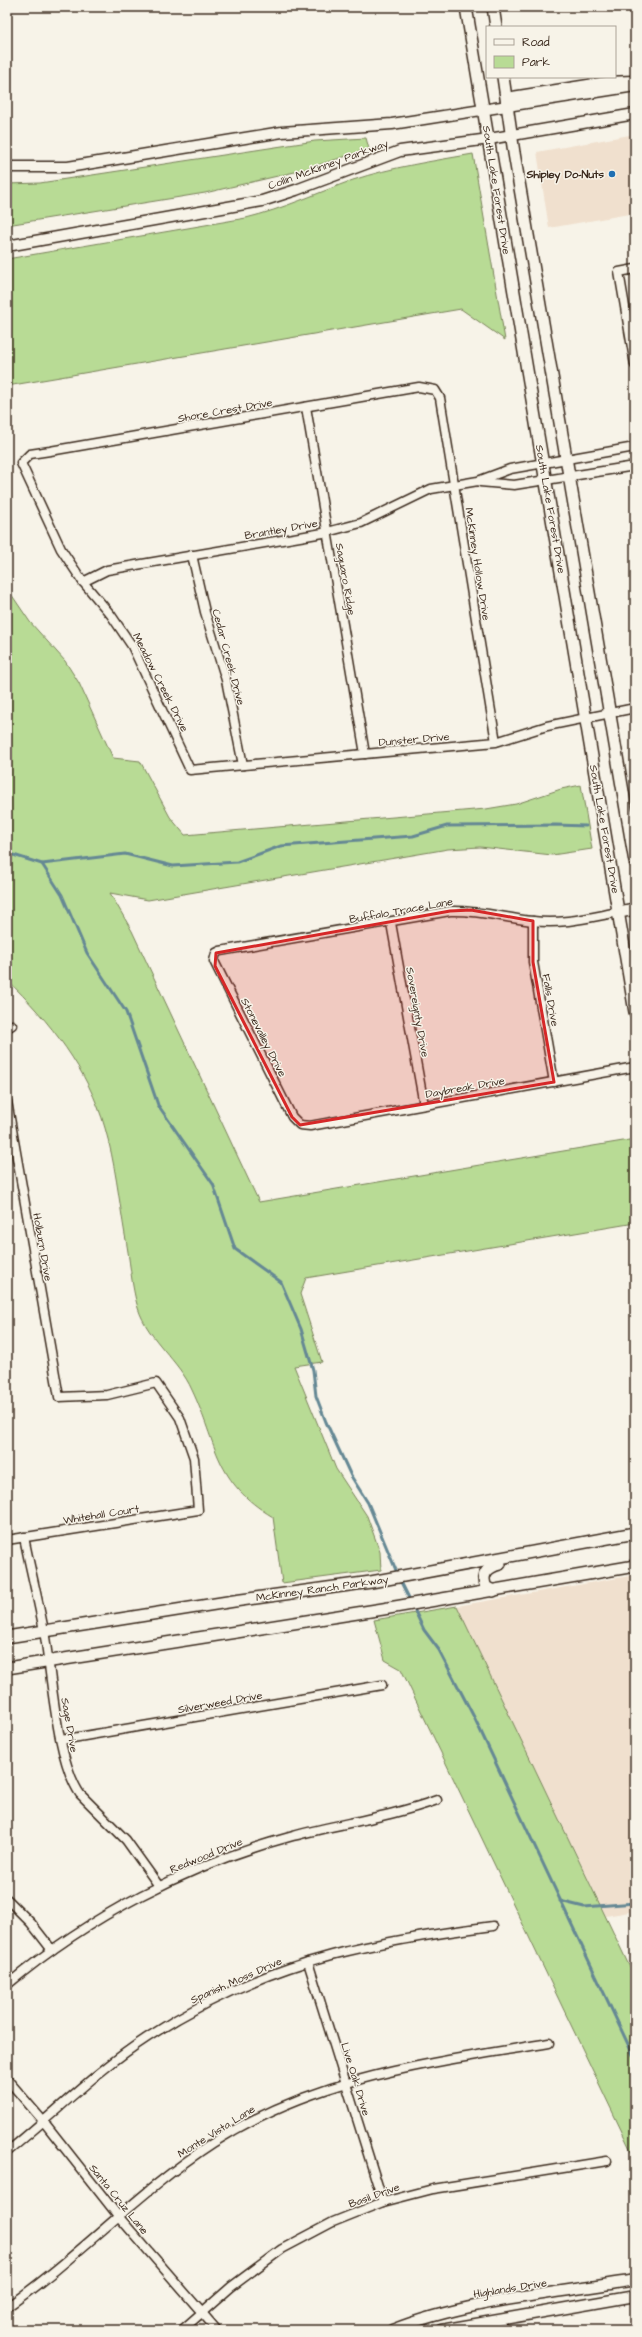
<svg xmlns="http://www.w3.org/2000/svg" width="642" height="2337" viewBox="0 0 642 2337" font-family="'Architects Daughter',sans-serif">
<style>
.built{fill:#f0e0ce}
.green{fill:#b8db95;stroke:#7a825a}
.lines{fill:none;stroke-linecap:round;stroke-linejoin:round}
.stream{stroke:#658894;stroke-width:3}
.minor-casing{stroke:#3b2a1e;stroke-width:11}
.tertiary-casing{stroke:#3b2a1e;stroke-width:13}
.secondary-casing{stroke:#3b2a1e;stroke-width:14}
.minor{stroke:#f7f3e8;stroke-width:8}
.tertiary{stroke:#f7f3e8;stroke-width:10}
.secondary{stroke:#f7f3e8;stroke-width:11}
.marked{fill:#d62828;fill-opacity:0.2;stroke:#d62828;stroke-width:3;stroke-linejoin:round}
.poi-dot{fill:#1f6fb2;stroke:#f7f3e8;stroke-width:1.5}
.labels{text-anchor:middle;stroke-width:3;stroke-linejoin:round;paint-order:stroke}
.street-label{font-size:11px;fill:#3b2a1e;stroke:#f7f3e8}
.poi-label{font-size:11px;font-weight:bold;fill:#3b2a1e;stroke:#f7f3e8;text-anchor:end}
</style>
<rect width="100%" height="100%" fill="#f7f3e8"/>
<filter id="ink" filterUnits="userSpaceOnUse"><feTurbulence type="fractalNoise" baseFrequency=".025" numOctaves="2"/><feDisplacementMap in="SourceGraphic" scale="8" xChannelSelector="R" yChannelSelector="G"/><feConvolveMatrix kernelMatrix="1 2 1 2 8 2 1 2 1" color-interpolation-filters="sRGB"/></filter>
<g filter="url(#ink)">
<g class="built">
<polygon points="635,134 635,213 549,228 537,152"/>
<polygon points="635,1575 635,1911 606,1916 457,1606"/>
</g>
<g class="green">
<polygon points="366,138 369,149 299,171 205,193 7,225 7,184 40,183 315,141"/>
<path d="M 473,154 L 505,340 L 461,309 L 7,386 L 7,259 L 246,218 C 283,209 317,193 353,180 C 392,167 433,161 473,154 Z"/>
<path d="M 7,588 L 30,622 L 65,661 L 79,683 L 113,758 L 140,761 L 170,817 L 185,835 L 486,809 L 516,804 L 561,789 L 581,785 L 592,849 L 552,855 L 480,847 L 448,849 L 148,900 L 110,893 L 132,931 L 259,1202 L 635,1139 L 635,1223 L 306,1278 L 300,1294 L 322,1362 L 294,1366 L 336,1469 L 367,1516 L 380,1552 L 381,1570 L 282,1583 L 273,1517 C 214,1482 218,1445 192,1390 C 179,1360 148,1340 138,1308 C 131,1285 130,1258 125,1235 C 119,1200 115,1162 105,1128 C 89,1071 49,1020 7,980 Z"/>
<polygon points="457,1606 635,1978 635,2159 401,1669 385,1660 374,1620"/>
</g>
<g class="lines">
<g class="stream">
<polyline points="7,853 42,864 125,854 173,866 237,862 281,846 413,836 447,826 556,825 586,826"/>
<polyline points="42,864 62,895 87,953 126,1012 158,1105 213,1184 235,1249 281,1282 301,1329 313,1370 316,1396 326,1422 351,1476 368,1503 398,1575"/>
<polyline points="400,1580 411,1602"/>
<polyline points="413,1607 424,1630 439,1650 475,1719 635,2059"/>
<polyline points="560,1901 584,1907 635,1903"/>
</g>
<g class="minor-casing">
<g id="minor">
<polyline points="635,269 619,272 635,365"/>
<polyline points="306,407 365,754"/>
<polyline points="480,482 514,485 635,466"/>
<polyline points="192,555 205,612 226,680 243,765"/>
<polyline points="83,582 107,570 323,533 361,523 431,489 478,481 510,469 635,447"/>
<polyline points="496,742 440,398 435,390 419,387 50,451 30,454 21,463 61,549 83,582 111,615 132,646 190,770 496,742 547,726 635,708"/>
<path d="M 619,912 C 591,917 562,925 533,921 C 504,918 481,910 450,911 L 220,951 L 216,953 L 214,961 L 292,1117 L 300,1125 L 310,1126 L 635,1067"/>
<polyline points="533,921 533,962 554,1082"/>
<polyline points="391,923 424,1105"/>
<polyline points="7,1028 12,1025"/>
<polyline points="7,1101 59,1397 107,1395 156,1383 180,1418 194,1458 198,1510 7,1540"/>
<path d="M 24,1537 C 30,1568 38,1599 44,1631 C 52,1675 56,1759 80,1794 L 126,1840 L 159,1886"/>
<polyline points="61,1740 382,1685"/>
<polyline points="7,1899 31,1923 52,1950"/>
<polyline points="308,1962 383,2202"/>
<path d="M 7,1985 C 89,1916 189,1864 293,1836 C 341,1823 390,1817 437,1800"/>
<polyline points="7,2079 44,2122 119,2217 217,2330"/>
<path d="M 7,2152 C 54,2114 97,2070 148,2037 C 203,2001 268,1972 332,1955 C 385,1941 439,1933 493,1926"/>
<path d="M 7,2307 C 79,2257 139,2191 213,2143 C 316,2076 431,2063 549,2043"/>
<polyline points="182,2330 231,2287 282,2249 333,2222 383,2202 433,2189 607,2161"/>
</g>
</g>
<g class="tertiary-casing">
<g id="tertiary">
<polyline points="506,98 607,82 633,81"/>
<polyline points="7,167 68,167 282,132 392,124 635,86"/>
<polyline points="7,246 262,201 296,190 400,151 489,139 635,114"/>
<path d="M 392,2330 C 464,2301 557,2293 635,2280"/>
<polyline points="441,2330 635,2296"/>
</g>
</g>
<g class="secondary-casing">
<g id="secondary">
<polyline points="466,7 635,1012"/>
<polyline points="493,7 496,27"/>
<polyline points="503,77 514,153 635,862"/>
<polyline points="619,912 635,909"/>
<path d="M 493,1591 L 486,1587 C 480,1574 488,1567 500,1564"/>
<polyline points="7,1637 234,1601 371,1582 635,1533"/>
<polyline points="7,1668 383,1609 635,1566"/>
</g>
</g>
<use href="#minor" class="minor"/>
<use href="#tertiary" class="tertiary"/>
<use href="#secondary" class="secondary"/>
</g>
</g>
<path class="marked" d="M 471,910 L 533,921 L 533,962 L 554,1082 L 300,1125 L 292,1117 L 215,966 L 216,953 L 450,911 Z"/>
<circle class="poi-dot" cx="612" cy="174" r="4"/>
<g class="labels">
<g class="street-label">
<text transform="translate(328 164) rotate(-20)" y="4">Collin McKinney Parkway</text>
<text transform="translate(497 190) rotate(81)" y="4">South Lake Forest Drive</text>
<text transform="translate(225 410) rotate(-10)" y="4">Shore Crest Drive</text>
<text transform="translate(551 509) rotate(80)" y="4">South Lake Forest Drive</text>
<text transform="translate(281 529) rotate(-10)" y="4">Brantley Drive</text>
<text transform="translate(478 564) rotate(81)" y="4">McKinney Hollow Drive</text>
<text transform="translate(346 579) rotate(80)" y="4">Saguaro Ridge</text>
<text transform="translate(229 657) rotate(75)" y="4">Cedar Creek Drive</text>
<text transform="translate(161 682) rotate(63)" y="4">Meadow Creek Drive</text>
<text transform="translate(414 739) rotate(-5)" y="4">Dunster Drive</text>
<text transform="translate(605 829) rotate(80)" y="4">South Lake Forest Drive</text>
<text transform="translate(401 910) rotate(-10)" y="4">Buffalo Trace Lane</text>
<text transform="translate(551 1000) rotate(80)" y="4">Falls Drive</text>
<text transform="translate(418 1012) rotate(80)" y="4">Sovereignty Drive</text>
<text transform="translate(264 1037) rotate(63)" y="4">Stonevalley Drive</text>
<text transform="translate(465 1087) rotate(-10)" y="4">Daybreak Drive</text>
<text transform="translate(43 1247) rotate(80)" y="4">Holburn Drive</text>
<text transform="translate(101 1514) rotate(-9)" y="4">Whitehall Court</text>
<text transform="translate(322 1588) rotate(-8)" y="4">McKinney Ranch Parkway</text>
<text transform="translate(220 1702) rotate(-10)" y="4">Silverweed Drive</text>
<text transform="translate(70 1725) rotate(80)" y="4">Sage Drive</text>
<text transform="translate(206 1855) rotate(-22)" y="4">Redwood Drive</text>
<text transform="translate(236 1980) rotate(-24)" y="4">Spanish Moss Drive</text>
<text transform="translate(356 2079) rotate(73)" y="4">Live Oak Drive</text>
<text transform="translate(216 2131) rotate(-32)" y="4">Monte Vista Lane</text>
<text transform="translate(374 2195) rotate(-20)" y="4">Basil Drive</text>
<text transform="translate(119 2199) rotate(51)" y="4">Santa Cruz Lane</text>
<text transform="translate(510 2288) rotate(-9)" y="4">Highlands Drive</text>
</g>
<g class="poi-label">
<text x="604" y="178">Shipley Do-Nuts</text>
</g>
</g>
<rect width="642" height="2337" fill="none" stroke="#f7f3e8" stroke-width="24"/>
<rect x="12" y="12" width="618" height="2313" fill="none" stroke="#3b2a1e" stroke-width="1.5" filter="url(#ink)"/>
<rect x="486" y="26" width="130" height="52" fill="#f7f3e8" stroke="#aca397"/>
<rect x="494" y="39" width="20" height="6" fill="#f7f3e8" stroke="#aca397"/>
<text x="522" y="46" font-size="12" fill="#3b2a1e">Road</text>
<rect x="494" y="56" width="20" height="12" fill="#b8db95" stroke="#aca397"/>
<text x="522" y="66" font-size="12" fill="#3b2a1e">Park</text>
</svg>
